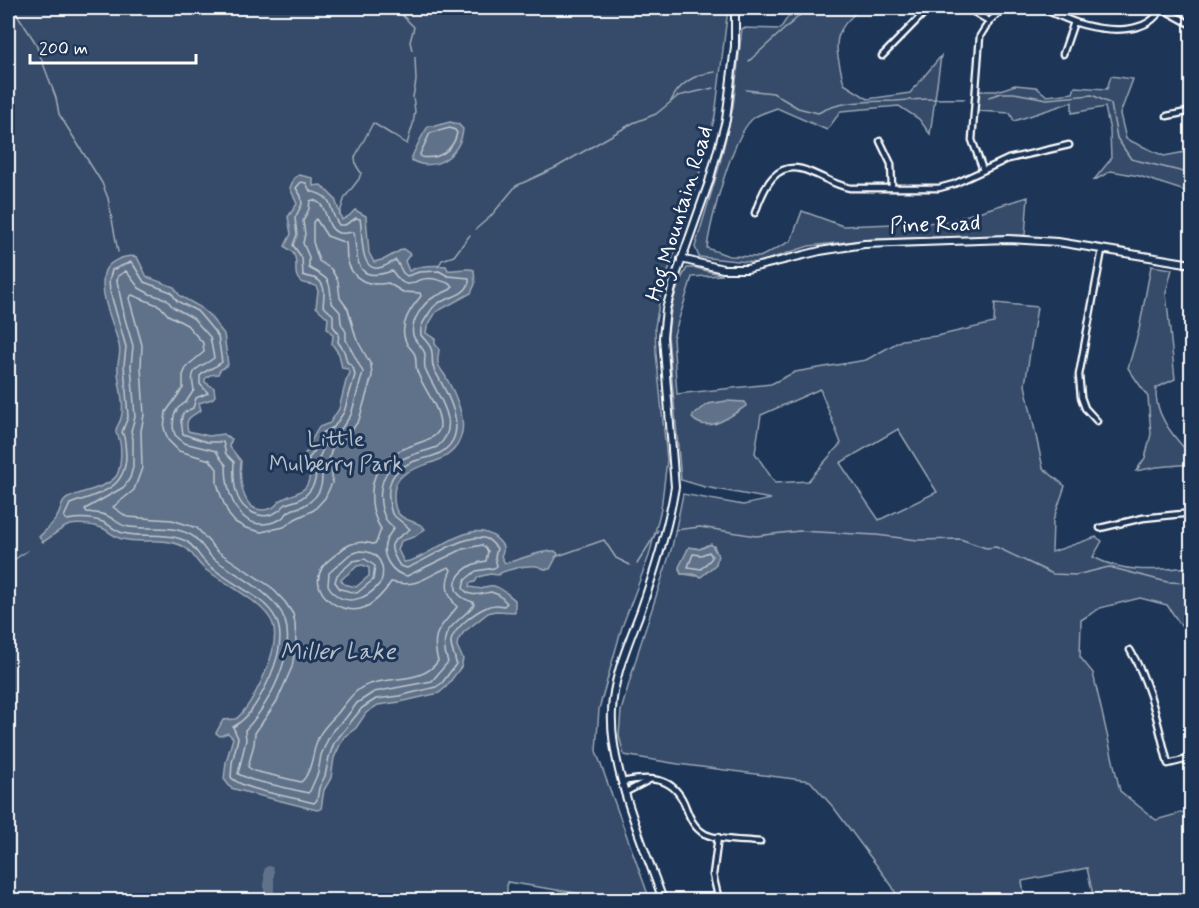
<svg xmlns="http://www.w3.org/2000/svg" width="1199" height="908" viewBox="0 0 1199 908" font-family="Mynerve,sans-serif">
<style>
.green{fill:#364b69;stroke:#9aa5b4;stroke-width:1.5;fill-rule:evenodd}
.water{fill:#617289;stroke:#a0aab8;stroke-width:1.5;fill-rule:evenodd}
.lines{fill:none;stroke-linecap:round;stroke-linejoin:round}
.shore{stroke:#c0c7d0;stroke-width:1.5}
.stream{stroke:#a0aab8;stroke-width:1.5}
.river{stroke:#617289;stroke-width:10}
.street-casing{stroke:#fff;stroke-width:9}
.secondary-casing{stroke:#fff;stroke-width:10}
.street{stroke:#1d3557;stroke-width:4.5}
.secondary{stroke:#1d3557;stroke-width:6}
.labels{text-anchor:middle;stroke-width:6;stroke-linejoin:round;paint-order:stroke}
.street-label{font-size:22px;fill:#fff;stroke:#1d3557}
.park-label{font-size:22px;fill:#b9c0ca;stroke:#1d3557}
.water-label{font-size:24px;font-style:italic;fill:#b8c0ca;stroke:#1d3557}
</style>
<rect width="100%" height="100%" fill="#1d3557"/>
<filter id="ink" filterUnits="userSpaceOnUse"><feTurbulence type="fractalNoise" baseFrequency=".0167" numOctaves="2"/><feDisplacementMap in="SourceGraphic" scale="12" xChannelSelector="R" yChannelSelector="G"/><feConvolveMatrix kernelMatrix="1 2 1 2 8 2 1 2 1" color-interpolation-filters="sRGB"/></filter>
<g filter="url(#ink)">
<g class="green">
<polygon points="8,8 728,8 715,116 690,208 661,292 655,327 656,353 667,460 661,509 649,556 622,627 599,709 596,751 650,900 619,900 507,882 507,900 8,900"/>
<path d="M 794,8 L 862,8 C 828,33 836,48 844,84 L 868,99 L 910,93 L 941,56 L 930,134 L 919,119 L 899,106 L 841,111 L 827,130 L 777,108 C 770,111 761,113 755,117 C 733,131 710,222 707,248 L 729,256 L 760,257 L 791,241 L 802,211 L 843,226 L 945,222 L 1028,197 L 1025,235 L 874,239 L 809,246 L 757,263 L 699,257 L 695,247 L 719,167 L 733,107 L 742,28 L 780,29 Z"/>
<polygon points="1111,76 1133,79 1120,114 1126,139 1164,156 1191,151 1191,193 1139,176 1111,171 1093,181 1111,159 1110,131 1105,107 1072,113 1072,102 1014,121 1010,113 977,111 980,91 997,91 1015,85 1036,87 1047,96 1073,93 1075,87 1107,89"/>
<path d="M 1151,266 L 1172,269 L 1166,293 L 1175,379 L 1156,388 C 1154,412 1171,434 1187,451 L 1191,450 L 1191,464 L 1157,467 L 1136,471 L 1145,458 L 1151,434 L 1148,397 L 1128,368 L 1139,330 Z"/>
<path d="M 687,268 L 696,268 L 723,275 L 692,277 L 673,338 L 677,394 L 771,384 L 795,372 L 866,360 L 902,340 L 937,336 L 994,323 L 995,303 L 1037,307 L 1025,385 L 1043,468 L 1065,486 L 1053,521 L 1052,552 L 1096,537 L 1102,541 L 1093,557 C 1126,574 1156,570 1191,567 L 1191,618 L 1182,627 L 1167,605 L 1140,598 L 1100,608 L 1081,620 L 1080,657 L 1093,673 L 1120,791 L 1156,820 L 1191,810 L 1191,900 L 1094,900 L 1087,868 L 1022,881 L 1024,894 L 1004,900 L 899,900 L 892,886 L 834,808 L 810,781 L 678,764 L 624,755 L 619,736 L 621,711 L 639,649 L 672,547 L 683,494 L 743,505 L 771,499 L 705,487 L 681,480 L 668,335 C 670,311 674,289 687,268 ZM 820,389 L 841,443 L 808,481 L 775,483 L 755,453 L 761,415 ZM 898,429 L 937,492 L 879,520 L 840,463 ZM 707,545 L 714,546 L 718,556 C 715,564 707,576 697,576 C 692,576 687,574 681,574 L 679,569 L 689,547 L 700,549 Z"/>
</g>
<g class="water">
<path d="M 450,122 L 458,124 L 463,129 C 461,154 435,174 411,160 C 412,155 425,129 429,126 L 435,126 Z"/>
<path d="M 299,175 L 313,178 L 313,186 L 321,185 L 335,199 L 342,220 L 349,216 L 355,210 L 366,216 L 369,253 L 374,262 L 385,259 L 403,249 L 410,254 L 405,261 L 409,271 C 420,265 433,265 446,266 L 448,270 C 456,271 468,267 474,270 L 475,284 L 471,293 L 436,312 L 427,327 L 426,333 L 435,339 L 435,344 L 439,349 C 439,353 437,359 438,363 C 439,369 445,374 447,379 C 455,393 465,416 462,432 C 454,476 393,455 394,496 C 394,501 395,509 398,513 C 405,523 419,520 425,529 L 414,537 L 401,541 L 398,550 L 404,562 C 432,559 470,513 498,540 C 504,546 505,549 501,556 L 505,563 C 522,560 538,550 555,551 L 558,554 L 550,569 C 543,570 542,567 536,566 C 528,565 502,570 498,575 L 490,574 L 478,577 L 475,582 L 470,583 L 469,587 L 482,589 C 494,580 505,592 515,600 L 515,612 L 495,611 L 488,613 L 464,632 L 458,640 L 457,646 L 463,659 L 461,667 L 446,687 L 439,693 L 400,702 L 378,705 L 366,713 L 356,728 L 344,737 L 340,745 L 334,758 L 331,778 L 324,790 L 321,809 L 317,810 L 249,793 L 231,788 L 224,779 L 226,762 L 233,738 L 228,733 L 220,736 L 216,733 L 223,720 L 236,719 C 249,708 258,689 265,673 C 271,659 278,640 273,624 C 266,604 223,582 206,570 C 196,563 192,549 180,545 C 161,537 141,544 122,539 C 114,537 109,531 102,528 C 93,525 79,523 70,525 C 60,528 52,537 43,542 L 39,537 C 45,531 53,524 57,517 C 62,510 60,502 68,498 C 81,491 109,488 117,475 C 121,467 122,447 119,439 C 117,431 116,439 116,430 C 117,425 120,423 121,418 C 126,401 116,380 118,363 C 119,357 121,352 119,345 C 114,323 99,297 104,274 C 106,262 125,254 137,257 L 147,277 L 174,287 L 180,296 L 200,307 L 209,315 L 224,334 L 228,365 L 220,370 L 218,374 L 210,375 L 205,379 L 205,382 L 214,388 L 215,396 L 212,399 L 199,403 L 201,410 C 192,417 184,417 188,431 L 209,436 L 223,434 L 232,439 L 229,446 L 241,461 C 239,480 242,519 272,508 C 277,506 278,501 283,499 C 297,491 309,494 310,472 L 299,460 L 309,449 L 311,441 L 319,427 L 330,423 L 339,409 L 346,381 L 350,373 L 348,369 L 342,368 L 339,354 L 332,344 L 333,335 L 327,328 L 328,318 L 316,307 L 318,291 L 316,286 C 311,284 305,284 301,282 C 291,274 300,262 293,253 C 291,250 287,249 285,246 L 291,234 L 288,217 L 297,204 L 290,188 L 294,178 ZM 363,565 L 369,568 L 369,576 L 356,587 L 344,584 L 341,580 C 346,574 352,572 357,566 Z"/>
<path d="M 726,401 L 745,402 L 746,406 C 731,416 708,435 692,418 L 693,415 L 708,404 Z"/>
<polygon points="711,544 718,555 716,564 701,577 693,574 681,574 679,567 689,547 700,549"/>
</g>
<g class="lines">
<g class="shore">
<path d="M 450,128 L 455,130 L 457,133 C 453,151 438,160 421,157 L 420,154 L 430,133 Z"/>
<path d="M 301,182 L 306,183 L 310,191 C 338,198 326,208 339,225 L 345,225 L 356,218 L 360,219 C 363,231 359,271 378,268 C 385,267 391,263 396,260 L 403,273 L 407,276 L 419,272 L 439,271 L 448,276 L 469,278 C 471,294 450,297 438,303 C 432,307 430,312 426,318 C 422,324 420,327 421,335 C 425,341 432,345 432,353 C 433,361 431,364 435,371 C 448,394 472,435 440,453 C 433,457 426,458 418,460 C 389,469 384,487 392,514 L 410,529 C 393,543 384,541 400,566 L 407,568 C 426,561 467,531 487,539 C 491,541 494,545 497,548 L 495,557 L 497,566 L 494,568 L 476,571 L 465,580 L 463,588 C 470,599 482,593 491,592 L 499,595 L 507,603 L 504,606 C 498,605 492,604 485,608 C 474,613 454,628 451,641 C 450,650 456,656 456,664 L 442,683 L 436,687 L 399,696 L 376,699 L 362,708 L 334,743 L 329,757 L 325,776 L 319,788 L 317,800 L 314,803 C 297,798 239,789 231,777 L 232,763 L 238,738 L 233,727 C 251,717 261,696 270,677 C 302,604 252,601 207,564 C 197,555 194,543 181,539 C 162,532 142,538 123,533 C 115,531 110,525 103,522 C 92,518 78,518 67,520 L 64,517 L 70,504 C 98,494 126,490 126,455 C 125,447 126,439 122,432 L 128,417 L 124,365 L 126,347 L 110,291 L 109,281 L 112,270 L 131,262 L 133,264 L 144,282 L 171,292 L 177,301 L 197,311 L 204,319 L 218,336 L 222,362 C 215,368 206,369 200,376 L 200,384 L 208,393 L 196,398 L 193,408 L 183,413 L 181,421 L 183,434 L 207,442 L 223,442 L 226,454 L 234,462 C 233,482 234,507 256,514 C 263,517 272,516 278,511 C 281,510 282,507 285,505 C 288,502 294,502 298,500 C 309,495 318,482 315,470 C 314,465 310,462 308,459 L 314,452 L 322,433 L 334,427 L 344,412 L 355,375 L 353,367 L 347,362 L 344,351 L 338,342 L 339,334 L 333,326 L 333,315 L 323,306 C 324,296 327,282 314,278 C 310,277 307,277 303,275 L 302,258 L 293,245 L 297,235 L 295,218 L 302,204 L 301,196 L 296,188 Z"/>
<path d="M 313,200 C 330,204 323,228 339,233 C 344,234 349,232 354,232 C 358,260 354,284 392,271 C 395,274 397,279 402,282 C 409,287 413,282 420,280 C 431,276 445,281 453,286 L 451,289 C 446,292 440,294 434,297 C 423,303 410,322 413,335 C 415,343 423,346 425,354 C 425,359 424,363 425,368 C 434,392 465,424 437,447 C 424,452 409,454 397,462 C 379,474 377,499 385,518 C 387,522 391,525 394,528 C 391,532 387,537 386,541 C 380,555 392,574 407,576 L 463,549 L 482,545 L 488,551 L 486,561 C 482,562 476,563 472,565 C 452,576 448,595 473,602 L 474,605 C 456,626 436,628 448,662 L 432,681 L 374,692 L 357,703 L 345,719 L 334,729 L 328,739 L 321,755 L 318,773 L 310,791 L 308,793 L 252,780 L 238,774 L 246,740 L 245,730 C 270,705 305,639 277,606 C 260,586 235,574 214,559 C 204,552 201,539 189,534 C 168,524 146,531 125,526 C 118,524 112,517 105,515 C 99,513 93,513 87,512 L 85,509 L 124,487 L 130,478 L 133,467 L 133,439 L 131,431 L 135,417 L 131,366 L 133,346 L 125,319 L 117,281 L 118,276 L 126,271 L 139,288 L 150,294 L 166,299 L 173,307 L 193,318 L 210,337 L 214,358 C 200,369 188,366 194,390 L 186,402 L 178,408 L 174,415 L 173,427 L 175,435 L 184,443 L 216,451 L 221,459 L 226,465 C 226,495 240,537 279,520 C 284,518 286,513 290,511 C 294,508 299,508 303,506 C 325,495 324,478 319,458 L 327,440 L 339,432 L 351,415 L 363,372 L 346,340 L 346,332 L 341,323 L 340,312 L 331,302 C 331,279 328,278 309,268 L 309,257 L 303,243 L 305,234 L 303,221 L 309,209 L 310,201 Z"/>
<path d="M 316,219 L 327,236 L 346,243 C 347,248 346,253 347,258 C 351,280 369,287 388,283 L 403,292 L 420,293 L 421,296 C 411,308 398,325 406,342 C 408,347 412,349 414,353 C 417,357 415,365 417,371 C 422,387 440,407 440,425 C 440,450 377,437 372,490 C 371,503 374,518 381,529 L 376,543 L 373,544 C 360,540 348,543 339,552 C 333,557 326,561 322,568 C 308,591 338,614 360,609 C 373,606 385,592 391,582 C 419,588 424,577 449,567 L 451,570 C 444,585 447,594 457,607 C 441,628 430,631 438,661 C 421,687 381,673 358,690 C 349,697 344,706 337,714 C 330,722 324,727 319,736 C 312,750 313,772 301,782 L 254,771 L 248,767 L 254,744 L 255,733 L 277,701 L 292,667 L 296,643 L 295,623 L 293,614 L 285,602 L 271,587 L 217,551 L 197,528 L 172,520 L 127,517 L 113,507 L 134,490 L 142,468 L 141,431 L 144,415 L 141,367 L 142,345 L 129,298 L 132,295 L 160,306 L 168,315 L 187,325 L 203,343 L 204,352 L 187,366 L 183,375 L 183,388 L 166,412 L 164,428 L 168,440 L 179,451 L 210,460 L 217,469 L 217,483 L 222,499 L 229,515 L 235,522 L 246,528 L 261,532 L 284,527 L 295,519 L 314,510 L 325,498 L 332,483 L 332,470 L 329,460 L 332,448 L 347,437 L 359,420 L 372,376 L 371,365 L 356,338 L 348,309 L 340,298 L 338,281 L 331,269 L 319,261 L 313,242 L 313,222 Z"/>
<path d="M 360,551 C 379,551 386,566 381,582 C 367,601 341,609 328,585 L 329,573 L 349,555 Z"/>
<polygon points="709,552 712,556 711,559 701,569 688,567 693,554 701,555"/>
<polygon points="365,559 375,566 373,580 357,593 340,589 335,582 337,575 353,561"/>
</g>
<g class="stream">
<polyline points="13,8 35,42 56,98 59,114 102,183 108,198 118,252"/>
<polyline points="400,8 400,13 414,27 410,42 412,50"/>
<polyline points="749,61 808,8"/>
<path d="M 746,90 L 773,93 L 798,108 L 818,113 C 841,100 869,102 895,101 C 919,99 942,98 965,99"/>
<polyline points="989,97 1001,93 1014,93 1047,99 1092,95 1111,104 1117,138 1131,159 1192,174"/>
<path d="M 671,101 C 680,82 695,74 715,72"/>
<polyline points="339,215 345,197 359,179 361,173 356,165 355,157 373,123 407,144 413,124 415,111 413,97 416,81 415,57"/>
<polyline points="476,229 490,217 516,186 555,168 633,123 656,114 678,96 713,88"/>
<polyline points="438,267 442,260 454,256 470,235"/>
<polyline points="675,530 700,527 756,536 799,531 876,535 918,540 960,539 986,548 996,547 1053,574 1076,575 1109,567 1167,582 1192,583"/>
<polyline points="555,557 604,540 616,558 630,565"/>
<polyline points="8,564 27,551"/>
<polyline points="637,564 658,530"/>
</g>
<polyline class="river" points="269,900 269,871"/>
<g class="street-casing">
<g id="street">
<polyline points="967,8 989,21"/>
<path d="M 1040,8 C 1054,13 1069,21 1084,25 C 1108,31 1149,35 1161,8"/>
<polyline points="1161,8 1192,25"/>
<polyline points="1063,54 1074,22"/>
<polyline points="882,56 927,10 936,8"/>
<polyline points="1167,116 1192,111"/>
<polyline points="880,141 891,164 892,187"/>
<path d="M 983,170 L 972,140 L 980,36 C 988,23 994,13 1009,8"/>
<path d="M 755,213 C 764,187 776,157 810,172 C 825,178 835,185 850,188 L 939,188 L 954,184 L 1008,159 L 1069,145"/>
<polyline points="1097,421 1085,408 1081,397 1079,375 1102,250"/>
<polyline points="1100,528 1143,518 1192,513"/>
<path d="M 1130,650 C 1151,685 1158,725 1168,764 L 1192,758"/>
<path d="M 622,782 C 651,776 675,776 686,808 C 690,818 694,828 705,834 C 720,841 743,840 760,842"/>
<polyline points="626,792 649,780"/>
<polyline points="718,837 713,875 718,896"/>
</g>
</g>
<g class="secondary-casing">
<g id="secondary">
<polyline points="681,259 723,269 747,269 820,251 864,244 1008,239 1058,242 1192,264"/>
<path d="M 663,900 C 644,846 609,768 612,711 C 613,677 629,642 641,610 C 655,570 668,529 675,487 L 663,337 L 666,309 L 674,281 L 709,182 L 726,120 L 735,46 L 735,8"/>
</g>
</g>
<use href="#street" class="street"/>
<use href="#secondary" class="secondary"/>
</g>
</g>
<g class="labels">
<g class="street-label">
<text transform="translate(678 213) rotate(-73)" y="8">Hog Mountain Road</text>
<text transform="translate(935 223) rotate(-2)" y="8">Pine Road</text>
</g>
<g class="park-label">
<text x="336" y="446">Little<tspan x="336" dy="25">Mulberry Park</tspan></text>
</g>
<g class="water-label">
<text x="338" y="659">Miller Lake</text>
</g>
</g>
<rect width="1199" height="908" fill="none" stroke="#1d3557" stroke-width="30"/>
<rect x="15" y="15" width="1169" height="878" fill="none" stroke="#fff" stroke-width="2" filter="url(#ink)"/>
<path d="M30 54v9h166v-9" fill="none" stroke="#ffffff" stroke-width="3"/>
<text x="39" y="54" font-size="18" fill="#ffffff" stroke="#1d3557" stroke-width="4.5" paint-order="stroke">200 m</text>
</svg>
